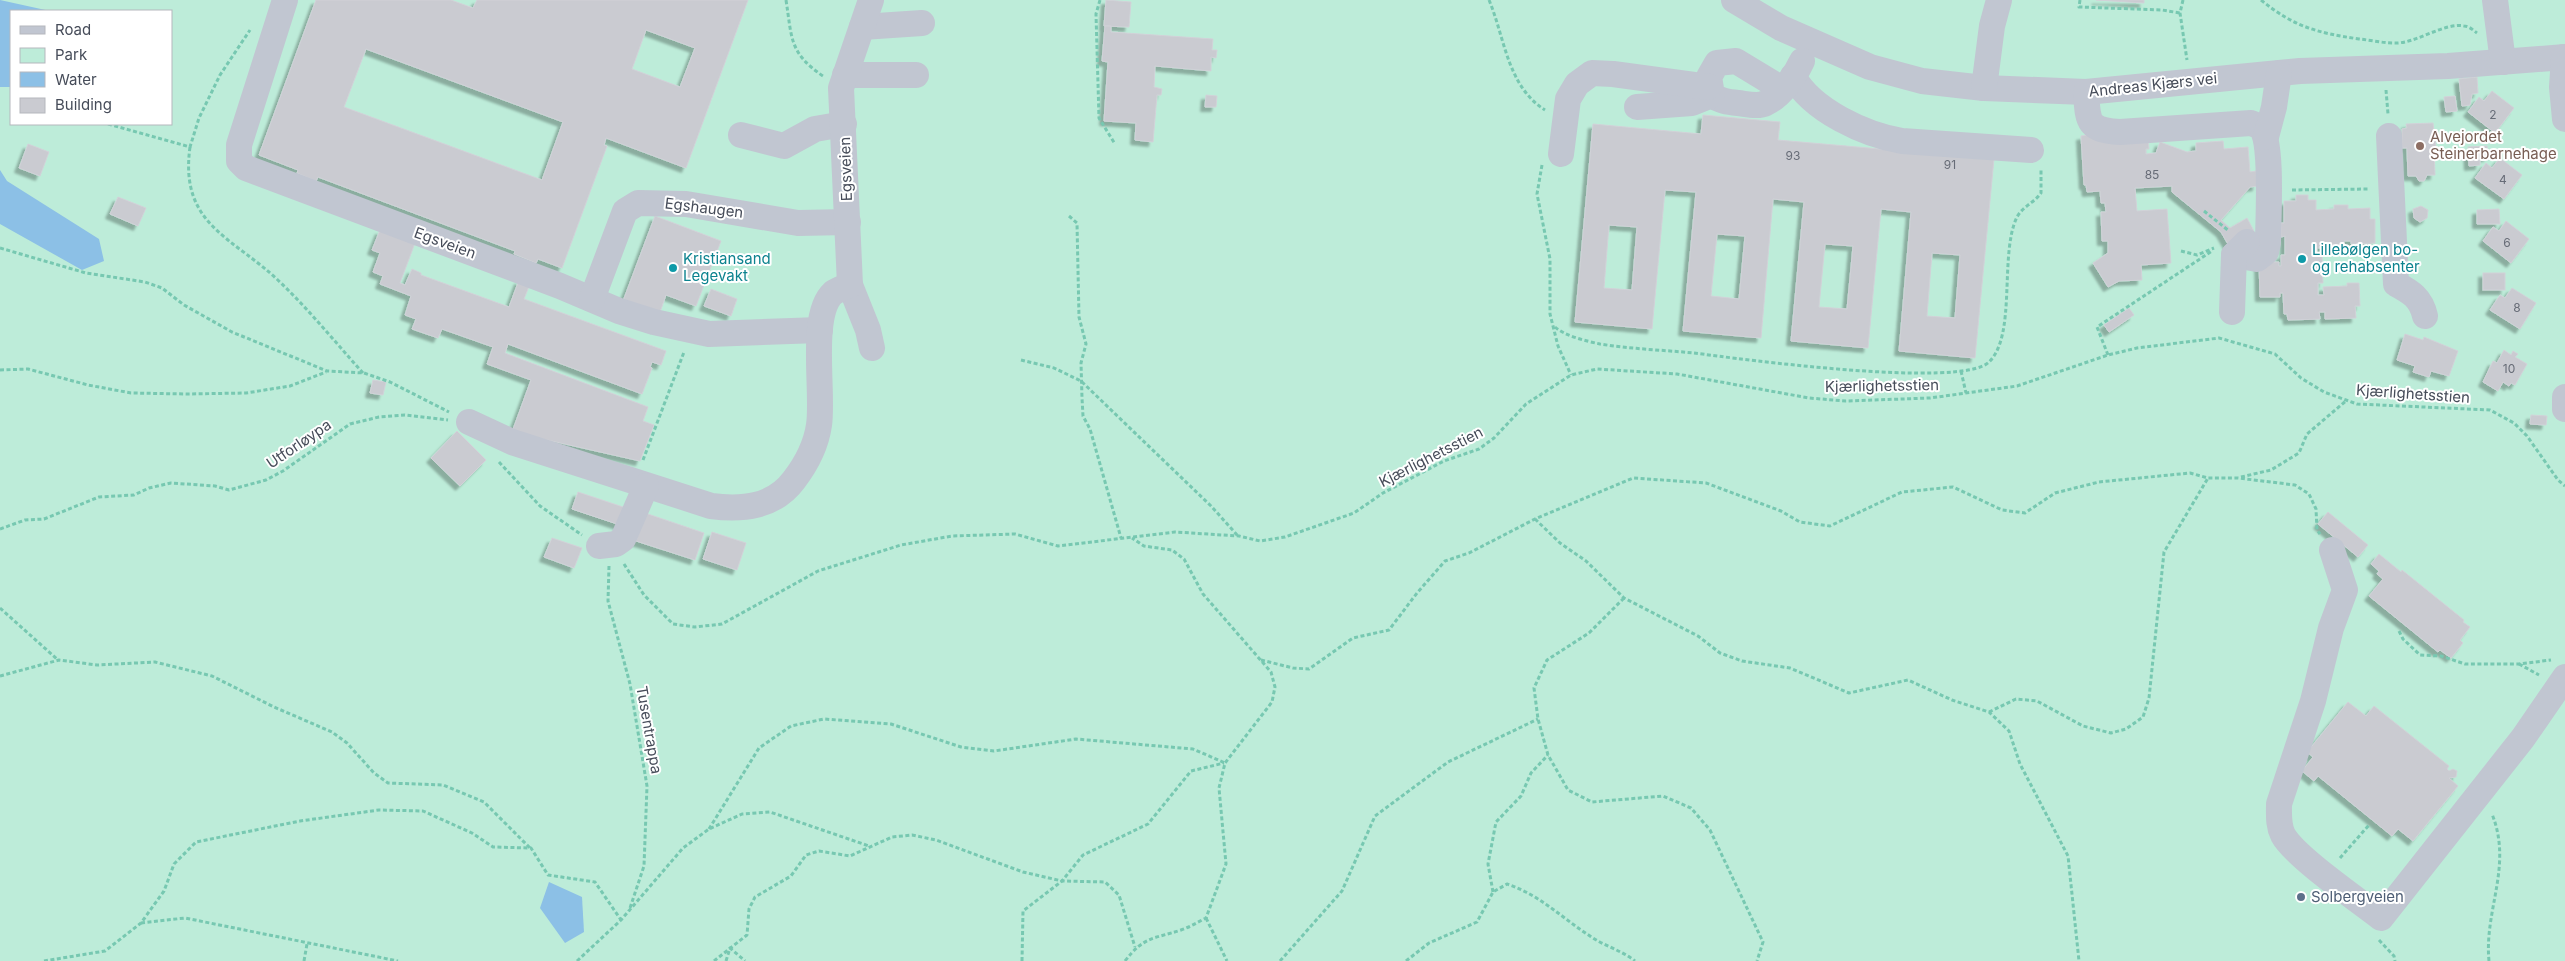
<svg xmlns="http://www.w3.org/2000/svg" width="2565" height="961" viewBox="0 0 2565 961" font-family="Inter,sans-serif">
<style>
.green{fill:#bdecd9;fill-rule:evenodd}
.water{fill:#8cc0e6}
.building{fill:#cacbd1;stroke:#d1d2d8;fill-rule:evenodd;filter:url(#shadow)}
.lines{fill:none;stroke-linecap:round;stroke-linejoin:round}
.path{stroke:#77c8b1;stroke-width:3;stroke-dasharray:4 2.5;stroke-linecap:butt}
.minor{stroke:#c1c6d1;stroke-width:26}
.education-dot{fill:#8d6e63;stroke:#fff;stroke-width:2}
.culture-dot{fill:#0f9aa8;stroke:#fff;stroke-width:2}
.service-dot{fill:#5c6f8a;stroke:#fff;stroke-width:2}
.labels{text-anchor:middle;stroke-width:4;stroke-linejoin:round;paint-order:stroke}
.number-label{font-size:12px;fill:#676c77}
.street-label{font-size:15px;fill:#464c59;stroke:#fff}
.education-label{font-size:15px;fill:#785e54;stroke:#fff;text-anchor:start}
.culture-label{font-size:15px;fill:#0d838f;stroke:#fff;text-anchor:start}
.service-label{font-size:15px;fill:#4e5e75;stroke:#fff;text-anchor:start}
</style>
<defs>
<filter id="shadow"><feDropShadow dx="-4.5" dy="4.5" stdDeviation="1" flood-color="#0004"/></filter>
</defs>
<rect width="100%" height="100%" fill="#efeded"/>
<path class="green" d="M 0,0 L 2565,0 L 2565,961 L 0,961 ZM 11,11 L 171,11 L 171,124 L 11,124 Z"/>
<g class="water">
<polygon points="0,0 50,11 11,11 11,87 0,87"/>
<polygon points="0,170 7,181 99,239 104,261 82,270 0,224"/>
<polygon points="549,882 582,897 584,932 565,943 540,908"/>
</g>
<g class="building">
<path d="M 316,0 L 451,0 L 473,8 L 477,0 L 748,0 L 686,168 L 606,138 L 604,145 L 607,146 L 562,268 L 538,259 L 536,263 L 514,254 L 515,251 L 318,177 L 316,181 L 297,173 L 298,170 L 259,155 ZM 646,30 L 695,48 L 680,87 L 632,69 ZM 366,49 L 563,122 L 542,180 L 344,107 Z"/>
<polygon points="1106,0 1131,2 1129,27 1104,26"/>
<polygon points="2096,0 2144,0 2144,3"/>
<polygon points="1105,26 1111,26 1111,32 1213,39 1212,50 1217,50 1216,58 1211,57 1211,71 1155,66 1154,87 1162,89 1161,95 1157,95 1153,142 1135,140 1136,123 1104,121 1108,62 1102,61"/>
<polygon points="2477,77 2478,93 2472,94 2470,105 2462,106 2459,79"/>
<polygon points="2492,91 2514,108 2495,133 2468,112 2479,97 2484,101"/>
<polygon points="1206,95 1217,96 1216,107 1205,107"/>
<polygon points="2455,96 2457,111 2446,112 2444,97"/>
<path d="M 1703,115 L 1780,122 L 1778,140 L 1994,159 L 1975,358 L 1899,351 L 1911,212 L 1881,209 L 1868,348 L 1791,341 L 1804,202 L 1773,199 L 1761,338 L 1683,331 L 1696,192 L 1665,190 L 1652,329 L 1575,322 L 1593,124 L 1701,134 ZM 1609,225 L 1637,227 L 1632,290 L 1604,288 ZM 1717,234 L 1745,236 L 1739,299 L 1711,296 ZM 1825,244 L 1853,246 L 1847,309 L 1819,307 ZM 1932,253 L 1960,255 L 1955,318 L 1927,316 Z"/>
<polygon points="2433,123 2436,147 2434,147 2435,175 2427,175 2424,181 2419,181 2416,176 2408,176 2407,148 2402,148 2402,129 2407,128 2406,124"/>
<polygon points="2147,127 2149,149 2146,149 2146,154 2156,153 2160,142 2187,152 2196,151 2196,143 2223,141 2224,149 2248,147 2250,172 2256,171 2257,186 2250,187 2221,220 2230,228 2247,218 2254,231 2229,246 2221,232 2172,192 2172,186 2135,188 2137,211 2167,209 2171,263 2141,265 2142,280 2119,281 2108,287 2093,263 2108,253 2108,241 2102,241 2101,212 2106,212 2105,203 2101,203 2100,191 2087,192 2086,185 2084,185 2081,136"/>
<polygon points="28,144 49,152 40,176 19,168"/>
<polygon points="2487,146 2488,157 2480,157 2480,165 2469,166 2468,147"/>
<polygon points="2500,158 2522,175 2504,199 2475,178 2486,163 2492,168"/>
<polygon points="2296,195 2308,195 2308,200 2316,200 2316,210 2334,209 2334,205 2348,205 2348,209 2370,208 2370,219 2375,219 2375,243 2351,244 2351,241 2344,241 2344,247 2317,248 2317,254 2322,254 2323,283 2318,283 2318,295 2324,295 2323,287 2347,286 2347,283 2359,283 2360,306 2355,306 2356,318 2325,319 2325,312 2319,312 2320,319 2288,320 2287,314 2284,314 2283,293 2280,293 2280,297 2260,297 2259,262 2279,262 2279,266 2281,266 2281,255 2285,255 2285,236 2281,237 2281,223 2284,223 2284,201 2296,201"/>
<polygon points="118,197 146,208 138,226 110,214"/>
<polygon points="2421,206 2428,210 2427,218 2420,222 2414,218 2413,209"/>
<polygon points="2499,209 2500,224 2477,224 2477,210"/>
<polygon points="655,216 721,241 696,306 666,295 659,315 623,301"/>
<polygon points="2506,221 2529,239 2511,263 2483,241 2493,227 2499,231"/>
<polygon points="380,230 415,243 400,283 405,285 412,269 421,273 421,275 509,307 519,280 530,284 524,299 666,351 661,365 652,362 650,367 652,368 642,394 508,344 505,353 648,407 643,421 654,425 640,461 512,432 531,380 487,364 493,347 442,329 438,338 412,329 416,319 405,315 411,296 380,284 383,276 373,272 380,253 372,250"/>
<rect x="2483" y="273" width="22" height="17"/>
<polygon points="2512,288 2536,303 2520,329 2490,310 2500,295 2505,298"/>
<polygon points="711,289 737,299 731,316 704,306"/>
<polygon points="2129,308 2134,315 2109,332 2104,325"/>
<polygon points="2405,334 2423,340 2424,337 2458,351 2449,376 2431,371 2429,377 2413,372 2415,366 2397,360"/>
<polygon points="2504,350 2511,355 2513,351 2518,354 2515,357 2527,364 2515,385 2511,383 2509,386 2503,382 2498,391 2483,382 2493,361 2497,363"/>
<polygon points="373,380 386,382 383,395 370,393"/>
<polygon points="2531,415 2547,416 2546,425 2530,424"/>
<polygon points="457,431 486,460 460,486 431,458"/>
<polygon points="578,492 629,509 623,526 572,509"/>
<polygon points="2328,512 2368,545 2358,557 2318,524"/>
<polygon points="645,513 704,533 695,560 636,541"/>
<polygon points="712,532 746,543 737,570 703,559"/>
<polygon points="552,538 582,548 574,568 544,557"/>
<polygon points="2379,554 2401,572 2402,570 2464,620 2463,622 2470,627 2460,640 2463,643 2451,658 2440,650 2438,652 2369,596 2383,579 2377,574 2379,571 2371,564"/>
<polygon points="2348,702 2366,716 2374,706 2449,766 2447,769 2449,771 2453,769 2457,771 2456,777 2449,778 2458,786 2413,841 2398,829 2392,836 2318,776 2314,781 2302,771 2313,757 2307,752"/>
</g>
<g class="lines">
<g class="path">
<path d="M 786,0 C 792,38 789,53 823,76"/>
<polyline points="1100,0 1096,14 1099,118 1115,144"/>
<path d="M 1489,0 C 1505,38 1507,86 1545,110"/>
<polyline points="2080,0 2079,7 2162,10 2180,13"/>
<polyline points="2183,0 2180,13 2187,60"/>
<path d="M 2261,0 C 2294,27 2318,33 2359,39 C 2370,40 2382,43 2394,43 C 2416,44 2444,22 2464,26 C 2469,26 2473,30 2477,33"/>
<polyline points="2386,90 2388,114"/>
<polyline points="108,124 190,147 199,118 220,75 250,30"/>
<path d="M 190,147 C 179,226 234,237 281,283 C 310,311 336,343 363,373"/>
<polyline points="1542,165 1537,194 1550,259 1550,314 1558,346 1571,375"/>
<polyline points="2292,190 2370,189"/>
<polyline points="2204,211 2229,231"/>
<polyline points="1069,216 1077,223 1079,317 1086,344 1081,363 1082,398 1083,416 1090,429 1121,538"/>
<polyline points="0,248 86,273 145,282 162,288 184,305 232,332 327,371 364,373 390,382 449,412"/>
<polyline points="2181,251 2197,255 2214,248"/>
<path d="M 1555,327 C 1565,336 1586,341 1600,344 C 1631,349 1663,350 1694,353 C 1740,359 1962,389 1989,362 C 2017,335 1999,254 2017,217 C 2023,206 2034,203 2041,193 L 2041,168"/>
<polyline points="2108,355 2097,327 2212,251"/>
<polyline points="1021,360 1054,368 1081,381 1211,506 1238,536"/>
<polyline points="0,370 28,369 88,385 131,393 187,394 246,393 290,386 326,372"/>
<polyline points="1961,371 1966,393"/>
<polyline points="643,460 684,352"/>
<polyline points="499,462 540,506 582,535"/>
<polyline points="2241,477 2271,470 2299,453 2307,434 2347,400"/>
<polyline points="1535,519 1560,543 1586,561 1624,598 1698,636 1720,653 1742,661 1790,668 1849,693 1908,680 1952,700 1989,712 2009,731 2020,764 2068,856 2079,961"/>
<polyline points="0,529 25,520 44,519 99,497 134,495 149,488 171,483 215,486 229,490 266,480 283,471 350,424 379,417 405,415 448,420"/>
<polyline points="624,564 644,595 673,624 695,627 722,624 818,571 901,545 952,536 1015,534 1058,546 1175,532 1239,536 1260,541 1285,537 1354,513 1383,493 1444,461 1479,449 1494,438 1526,404 1571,375 1597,369 1677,374 1809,398 1846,401 1930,398 2017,386 2108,355 2137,348 2219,338 2275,354 2301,378 2324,392 2357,404 2490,410 2514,423 2527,436 2558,480 2565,486"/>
<polyline points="609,566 608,601 630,684 647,786 644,866 629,911"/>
<polyline points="1624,598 1589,633 1547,660 1534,688 1538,719 1548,755 1568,790 1592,802 1663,796 1691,808 1710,830 1763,942 1757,961"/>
<polyline points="0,608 58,660"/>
<polyline points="2399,631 2403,639 2420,655 2441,656 2465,664 2519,664 2551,660"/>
<polyline points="1261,660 1293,668 1309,669 1353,638 1389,630 1417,593 1445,561 1469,553 1535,519 1633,478 1706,483 1781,511 1800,522 1830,526 1902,492 1953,487 2002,510 2025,513 2055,493 2099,482 2190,473 2208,478 2238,478 2295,485 2309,494 2316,509 2317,530 2320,534"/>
<polyline points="2519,664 2539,675"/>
<polyline points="0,676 59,660 97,665 155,662 212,676 274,707 332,732 347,743 374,773 388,783 443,785 484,802 530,848"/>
<polyline points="1989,712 2016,699 2037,701 2083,726 2111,733 2126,729 2143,717 2149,698 2164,552 2208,478"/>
<polyline points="709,829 759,748 791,726 824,719 891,724 961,747 994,751 1076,739 1193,749 1225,763"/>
<polyline points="2340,858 2369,825"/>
<polyline points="1493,892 1488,864 1496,822 1521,796 1531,773 1548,755"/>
<polyline points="1206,918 1227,961"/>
<polyline points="141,923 185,918 398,961"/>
<polyline points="2379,940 2394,956 2395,961"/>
<polyline points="44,961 105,951 141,923 164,891 174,864 196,842 300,821 379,810 423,811 472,833 493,847 531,848 548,875 595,882 621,920"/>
<polyline points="304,961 307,944"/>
<polyline points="577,961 621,920 683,848 709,829 742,814 770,812 869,846"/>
<polyline points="714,961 747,935 749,909 755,897 791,876 806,855 819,851 850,856 892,837 912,835 936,840 1023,872 1062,881 1105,882 1119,895 1135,947"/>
<polyline points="726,961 730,948 745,961"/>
<polyline points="1022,961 1023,911 1062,881 1083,855 1148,824 1191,771 1224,763"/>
<path d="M 1125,961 C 1144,936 1154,939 1181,930 C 1190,927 1198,922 1206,918 L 1226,864 L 1219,788 L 1225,763 L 1272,702 L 1275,687 L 1271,672 L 1203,594 L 1184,559 L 1172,550 L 1144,546 L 1132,538"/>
<polyline points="1280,961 1342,891 1375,816 1448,762 1538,719"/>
<path d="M 1406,961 L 1429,943 L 1477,922 L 1493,892 L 1507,884 C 1540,895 1562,918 1590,936 C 1604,946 1621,950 1635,961"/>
<path d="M 2489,961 C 2484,910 2513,866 2492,814"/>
</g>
<g class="minor">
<polyline points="285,0 239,145 239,161 246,168 560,286 619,311 654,322 709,334 820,330"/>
<polyline points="1734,0 1781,28 1870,67 1922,81 1984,88 2086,92 2300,71 2448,66 2565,57"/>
<polyline points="2495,0 2503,62"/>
<polyline points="862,27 922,23"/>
<polyline points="2564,57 2562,87 2565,119"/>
<polyline points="845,75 916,75"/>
<path d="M 1793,76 C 1812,111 1866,135 1902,141 L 2031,150"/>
<polyline points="1984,88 1992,26 1999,0"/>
<path d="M 1782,89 L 1736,61 L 1717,63 L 1709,77 L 1712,95 C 1720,101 1728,102 1738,103 C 1747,104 1758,107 1766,103 C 1781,96 1795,76 1802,61"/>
<path d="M 2086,92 C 2088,122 2087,130 2120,132 L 2251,123 L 2261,127 C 2273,144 2268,219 2268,243 L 2266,252 L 2257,259 L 2234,255"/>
<polyline points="1637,107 1692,103 1712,95"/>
<polyline points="741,135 784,146 815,129 844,124"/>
<path d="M 2389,136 L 2396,284 C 2411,292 2421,298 2425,316"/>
<polyline points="2266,137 2274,107 2279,73"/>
<polyline points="1561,154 1568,99 1577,84 1592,73 1613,74 1709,87"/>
<polyline points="850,285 868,330 872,348"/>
<polyline points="592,299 625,211 638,203 686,204 798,223 848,222"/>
<polyline points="2232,312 2234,255 2247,242"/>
<polyline points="2565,397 2565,409"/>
<path d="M 469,422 L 512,442 L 711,506 C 743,510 774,507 794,480 C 807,463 816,446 819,425 C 824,393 809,315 833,293 C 837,290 845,287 850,285 L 841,88 L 871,0"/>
<polyline points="599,546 616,544 623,539 646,486"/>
<path d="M 2332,550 L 2345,590 L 2331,628 L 2313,701 L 2279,804 C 2279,815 2278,825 2283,835 C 2295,857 2358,900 2381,918 L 2523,738 L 2565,677"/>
</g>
</g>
<circle class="education-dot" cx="2420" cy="146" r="5"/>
<g class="culture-dot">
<circle cx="2302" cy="259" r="5"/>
<circle cx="673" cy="268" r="5"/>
</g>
<circle class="service-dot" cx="2301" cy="897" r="5"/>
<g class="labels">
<g class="number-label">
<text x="2493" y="119">2</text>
<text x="1793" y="160">93</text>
<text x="1950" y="169">91</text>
<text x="2152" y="179">85</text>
<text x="2503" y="184">4</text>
<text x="2507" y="247">6</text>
<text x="2517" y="312">8</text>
<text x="2509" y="373">10</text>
</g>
<g class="street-label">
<text transform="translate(2153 85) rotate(-6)" y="5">Andreas Kjærs vei</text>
<text transform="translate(846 169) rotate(-92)" y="5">Egsveien</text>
<text transform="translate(704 208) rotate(7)" y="5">Egshaugen</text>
<text transform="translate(445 243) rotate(20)" y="5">Egsveien</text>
<text transform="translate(1882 386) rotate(-1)" y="5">Kjærlighetsstien</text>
<text transform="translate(2413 394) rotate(4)" y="5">Kjærlighetsstien</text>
<text transform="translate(299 444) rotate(-34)" y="5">Utforløypa</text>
<text transform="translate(1431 457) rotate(-27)" y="5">Kjærlighetsstien</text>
<text transform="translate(649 730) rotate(80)" y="5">Tusentrappa</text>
</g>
<g class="education-label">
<text x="2430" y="142">Alvejordet<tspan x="2430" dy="17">Steinerbarnehage</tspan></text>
</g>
<g class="culture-label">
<text x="2312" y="255">Lillebølgen bo-<tspan x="2312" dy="17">og rehabsenter</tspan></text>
<text x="683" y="264">Kristiansand<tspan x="683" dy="17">Legevakt</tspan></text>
</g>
<g class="service-label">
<text x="2311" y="902">Solbergveien</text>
</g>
</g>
<rect x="10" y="10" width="162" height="115" fill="#ffffff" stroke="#b5b7bd"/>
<rect x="20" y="26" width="25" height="8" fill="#c1c6d1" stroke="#b5b7bd"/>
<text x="55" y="35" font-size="15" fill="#464c59">Road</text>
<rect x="20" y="48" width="25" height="15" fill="#bdecd9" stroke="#b5b7bd"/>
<text x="55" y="60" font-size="15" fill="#464c59">Park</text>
<rect x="20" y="72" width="25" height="15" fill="#8cc0e6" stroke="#b5b7bd"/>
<text x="55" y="85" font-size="15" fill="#464c59">Water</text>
<rect x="20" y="98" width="25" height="15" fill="#cacbd1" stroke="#b5b7bd"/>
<text x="55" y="110" font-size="15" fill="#464c59">Building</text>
</svg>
